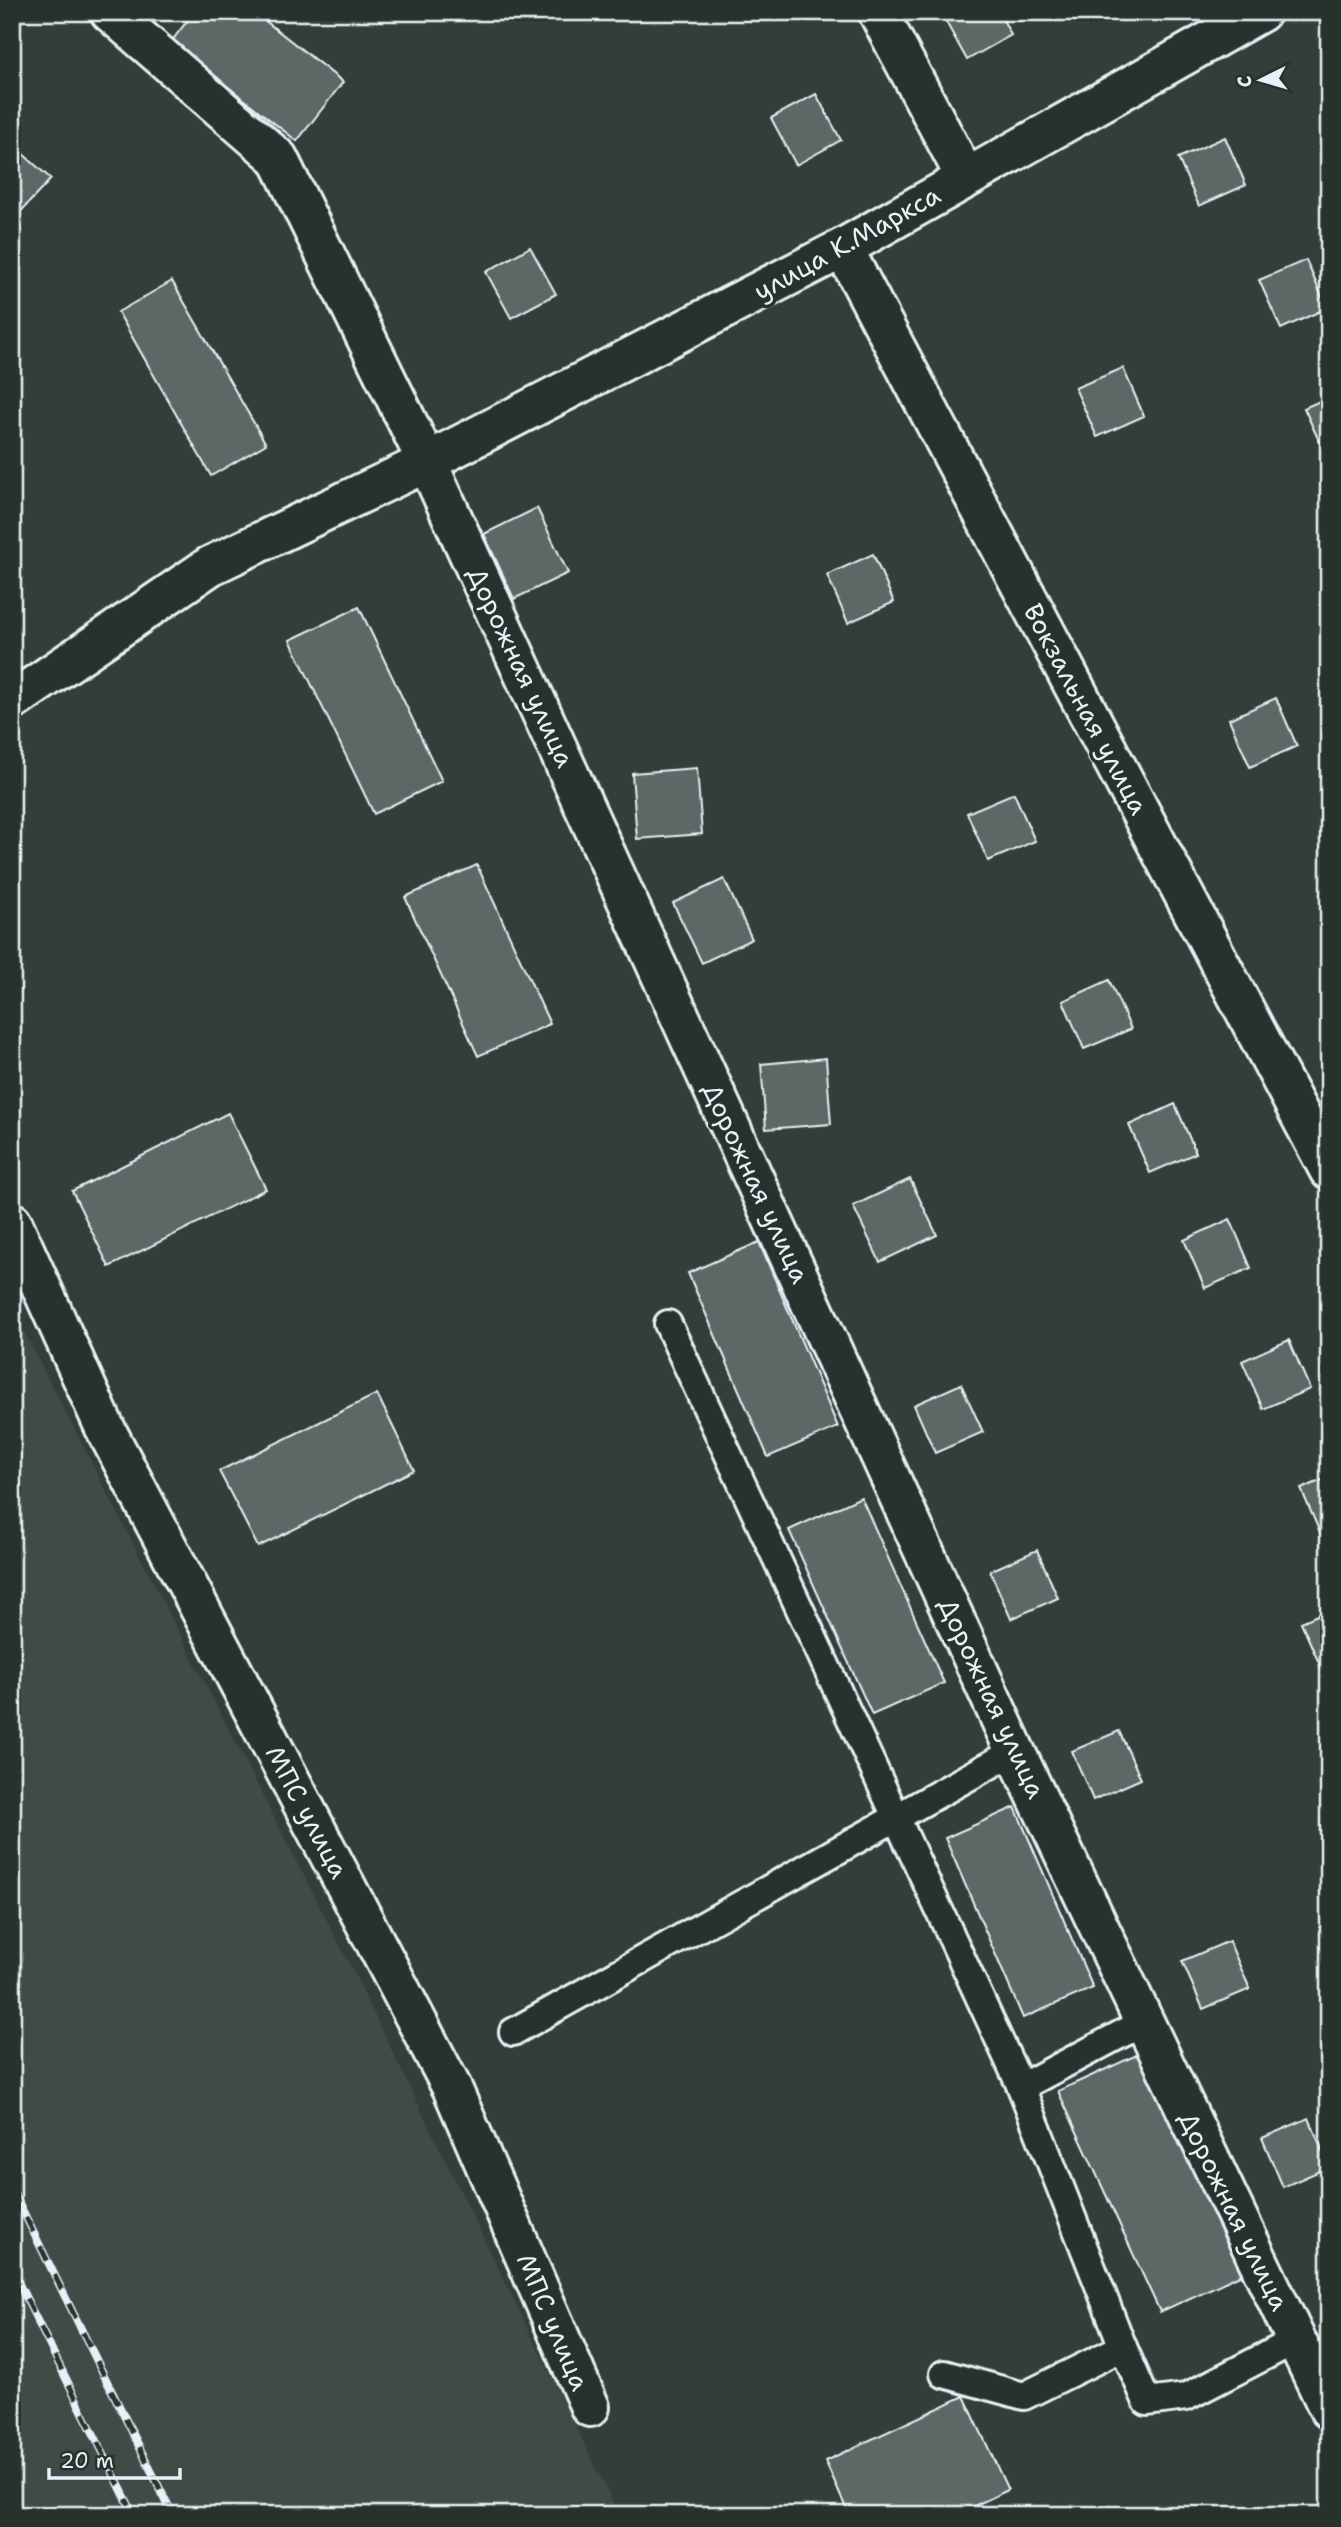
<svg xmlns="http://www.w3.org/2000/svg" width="1341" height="2527" viewBox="0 0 1341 2527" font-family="'Shantell Sans',sans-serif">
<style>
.built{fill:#3f4b46}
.building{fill:#5c6865;stroke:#e8f1f8;stroke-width:2}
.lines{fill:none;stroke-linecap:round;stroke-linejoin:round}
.service-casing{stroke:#e8f1f8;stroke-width:32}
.minor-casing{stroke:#e8f1f8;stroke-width:44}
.service{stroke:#26332d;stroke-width:26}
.minor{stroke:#26332d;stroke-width:38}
.rail-casing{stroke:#e8f1f8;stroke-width:8}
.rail{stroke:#26332d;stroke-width:5;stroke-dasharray:16;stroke-linecap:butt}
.labels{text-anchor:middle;stroke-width:7;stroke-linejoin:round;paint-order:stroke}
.street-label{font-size:26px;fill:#e8f1f8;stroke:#26332d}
</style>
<rect width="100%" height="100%" fill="#323e39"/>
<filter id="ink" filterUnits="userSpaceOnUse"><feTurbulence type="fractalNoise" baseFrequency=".0143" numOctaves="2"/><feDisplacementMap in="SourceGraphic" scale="14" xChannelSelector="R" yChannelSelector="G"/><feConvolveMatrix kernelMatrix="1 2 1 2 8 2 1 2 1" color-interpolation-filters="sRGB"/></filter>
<g filter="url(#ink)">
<polygon class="built" points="12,1308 351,1967 619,2515 12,2515"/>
<g class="building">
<polygon points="194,12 254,12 343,82 297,141 171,42"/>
<polygon points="943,12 999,12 1011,35 967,60 941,13"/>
<polygon points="816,94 841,140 796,165 771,118"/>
<polygon points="1225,137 1246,185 1199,206 1178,158"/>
<polygon points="12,144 51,179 12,221"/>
<polygon points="530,247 556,294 511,318 486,272"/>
<polygon points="1306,260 1327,308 1281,329 1259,280"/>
<polygon points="172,281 266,444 211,476 118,312"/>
<polygon points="1123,368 1144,416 1097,437 1075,388"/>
<polygon points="1329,397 1329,455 1326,456 1304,408"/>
<polygon points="537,508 568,573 514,599 484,534"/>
<polygon points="873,554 894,602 848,623 827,575"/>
<polygon points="359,607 442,781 374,814 290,640"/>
<polygon points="1276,698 1297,746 1250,767 1229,719"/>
<polygon points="697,768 702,834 637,839 632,773"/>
<polygon points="1014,793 1035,841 988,861 967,813"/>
<polygon points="477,865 550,1024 478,1056 405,897"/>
<polygon points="724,879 752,939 702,963 673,903"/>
<polygon points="1109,980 1131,1029 1084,1049 1063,1001"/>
<polygon points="826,1058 831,1124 766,1129 761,1064"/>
<polygon points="1175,1104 1196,1153 1150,1173 1129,1125"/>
<polygon points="228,1113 266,1189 109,1267 72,1191"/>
<polygon points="910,1179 937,1235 880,1262 853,1206"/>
<polygon points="1230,1219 1251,1268 1205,1288 1184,1240"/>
<polygon points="759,1242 838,1427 768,1457 688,1273"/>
<polygon points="1289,1340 1310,1389 1263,1409 1242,1361"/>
<polygon points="961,1384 983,1432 935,1453 914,1405"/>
<polygon points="377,1394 414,1470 258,1547 219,1471"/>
<polygon points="1329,1477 1329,1534 1322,1537 1301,1489"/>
<polygon points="861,1497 944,1683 872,1715 789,1530"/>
<polygon points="1037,1550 1058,1598 1011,1619 990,1571"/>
<polygon points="1329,1610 1329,1667 1322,1670 1301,1622"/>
<polygon points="1119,1731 1141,1779 1093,1800 1072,1751"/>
<polygon points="1015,1807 1093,1988 1023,2018 945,1838"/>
<polygon points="1229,1941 1250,1989 1203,2009 1182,1961"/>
<polygon points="1141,2053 1242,2274 1160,2312 1058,2091"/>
<polygon points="1309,2118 1329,2167 1283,2187 1262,2138"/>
<polygon points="964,2396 1008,2490 955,2515 849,2515 825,2461"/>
</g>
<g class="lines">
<g class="service-casing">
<g id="service">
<polyline points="668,1324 1021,2087 1144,2022"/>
<polyline points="513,2032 1015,1751"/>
<polyline points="1021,2087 1123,2347"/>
<polyline points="944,2374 1024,2396 1123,2347 1147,2402 1186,2397 1296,2340"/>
</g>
</g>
<g class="minor-casing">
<g id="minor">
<polyline points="110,12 278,158 427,462 1015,1751 1329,2409"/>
<polyline points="878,12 966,178"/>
<polyline points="843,248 1329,1170"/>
<polyline points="12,701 210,566 427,462 843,248 1261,12"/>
<polyline points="12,1222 104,1426 452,2088 590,2407"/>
</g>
</g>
<use href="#service" class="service"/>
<use href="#minor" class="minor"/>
<g class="rail-casing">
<g id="rail">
<polyline points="12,2189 173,2515"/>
<polyline points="12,2270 134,2515"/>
</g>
</g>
<use href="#rail" class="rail"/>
</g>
</g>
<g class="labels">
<g class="street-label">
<text transform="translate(847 243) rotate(-29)" y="9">улица К.Маркса</text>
<text transform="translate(521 667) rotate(65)" y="9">Дорожная улица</text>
<text transform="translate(1086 709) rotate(62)" y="9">Вокзальная улица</text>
<text transform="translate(756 1183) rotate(65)" y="9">Дорожная улица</text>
<text transform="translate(992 1698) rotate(65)" y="9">Дорожная улица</text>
<text transform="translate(307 1812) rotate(62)" y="9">МПС улица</text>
<text transform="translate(1234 2211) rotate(64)" y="9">Дорожная улица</text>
<text transform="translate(553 2322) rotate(67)" y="9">МПС улица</text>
</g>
</g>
<rect width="1341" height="2527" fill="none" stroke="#26332d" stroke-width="42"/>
<rect x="21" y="21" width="1299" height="2485" fill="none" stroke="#e8f1f8" stroke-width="2.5" filter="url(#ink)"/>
<g transform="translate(1261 80) rotate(265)" stroke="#26332d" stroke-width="5" paint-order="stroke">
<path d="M0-5L12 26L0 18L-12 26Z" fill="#e8f1f8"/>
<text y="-10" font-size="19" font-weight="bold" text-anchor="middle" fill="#e8f1f8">С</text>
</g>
<path d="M49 2468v10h131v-10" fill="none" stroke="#e8f1f8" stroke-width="3.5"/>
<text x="60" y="2468" font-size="21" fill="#e8f1f8" stroke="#26332d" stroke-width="5" paint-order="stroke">20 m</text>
</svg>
